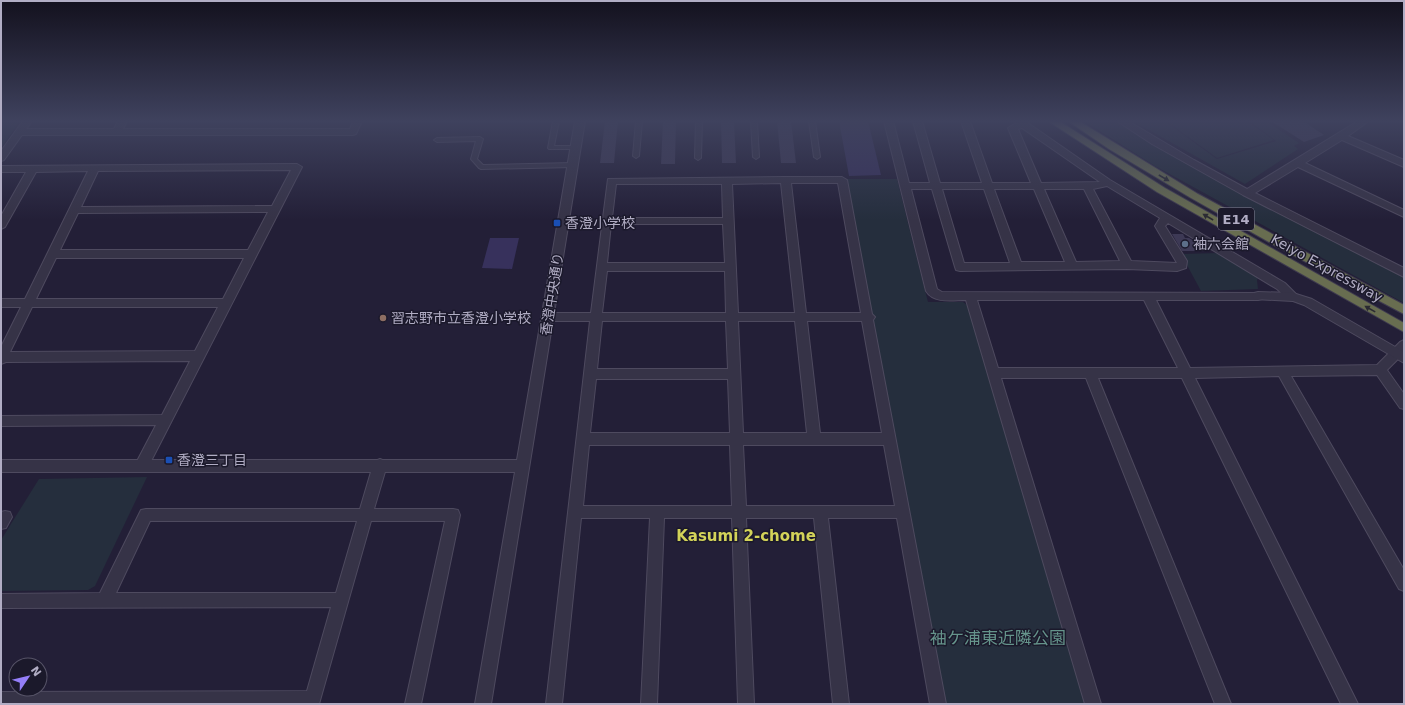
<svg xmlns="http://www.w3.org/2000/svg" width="1405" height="705" viewBox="0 0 1405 705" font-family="'DejaVu Sans','Noto Sans JP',sans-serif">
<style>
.green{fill:#252e3d}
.water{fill:#37315c}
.building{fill:#3d3955}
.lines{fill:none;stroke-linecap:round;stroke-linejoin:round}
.service-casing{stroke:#4e4a5f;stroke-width:2}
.minor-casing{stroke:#4e4a5f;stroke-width:2}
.tertiary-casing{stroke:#4e4a5f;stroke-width:2}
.motorway-casing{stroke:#3e3a4f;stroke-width:2}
.service{fill:#363347;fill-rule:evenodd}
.minor{fill:#363347;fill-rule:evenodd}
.tertiary{fill:#363347;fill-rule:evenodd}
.motorway{fill:#686d50;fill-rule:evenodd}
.oneway{fill:#2a2a32}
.transit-dot{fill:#1a4fb4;stroke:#1b192b;stroke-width:1.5}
.service-dot{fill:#5c6f8a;stroke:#1b192b;stroke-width:1.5}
.education-dot{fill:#8d6e63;stroke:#1b192b;stroke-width:1.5}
.labels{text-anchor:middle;stroke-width:3;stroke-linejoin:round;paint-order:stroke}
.shield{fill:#1b192b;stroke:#848196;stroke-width:1}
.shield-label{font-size:13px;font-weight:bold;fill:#b1adc4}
.poi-label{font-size:14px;fill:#b1adc4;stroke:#1b192b;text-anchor:start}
.street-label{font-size:14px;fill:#b1adc4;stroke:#1b192b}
.neighbourhood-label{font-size:15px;font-weight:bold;fill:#d3d359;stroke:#1b192b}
.near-park-label{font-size:17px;fill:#65948b;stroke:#1b192b}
</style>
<rect width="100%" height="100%" fill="#231f37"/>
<g class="green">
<polygon points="1,121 20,121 1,148"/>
<polygon points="1084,121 1116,121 1151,143 1248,197 1404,277 1404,303 1155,166"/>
<polygon points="1133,121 1165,121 1217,159 1276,141 1249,121 1266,121 1299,143 1294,146 1298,149 1245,184"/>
<polygon points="1166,121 1247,121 1274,140 1217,158"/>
<polygon points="847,179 897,179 928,302 963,302 967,305 1085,704 945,704"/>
<polygon points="1219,253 1259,276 1257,280 1258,289 1201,291 1181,254"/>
<polygon points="147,477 95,586 88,590 1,591 1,540 39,479"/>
</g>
<g class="water">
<polygon points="839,121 868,121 881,175 849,176"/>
<polygon points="490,238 519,238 512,269 482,268"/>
</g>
<g class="building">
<polygon points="605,121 618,121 614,163 600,163"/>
<polygon points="663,121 676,121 675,164 661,164"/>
<polygon points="721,121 734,121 736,163 722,163"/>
<polygon points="777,121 791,121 796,163 781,163"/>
<polygon points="1271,121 1303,121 1324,135 1304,142"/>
<polygon points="1172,234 1183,234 1185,238 1189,238 1199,244 1203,251 1182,251"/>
</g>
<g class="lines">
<g class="service-casing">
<g id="service">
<polygon points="553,121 559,121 554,146 575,146 578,148 577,149 549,149 548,148"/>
<polygon points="636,121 642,121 639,156 636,158 633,156"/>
<polygon points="696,121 702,121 701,158 698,160 695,158"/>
<polygon points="751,121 757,121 759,157 756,159 753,157"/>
<polygon points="809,121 815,121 820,157 817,159 814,157"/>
<polygon points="480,137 483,139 477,159 483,165 573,163 576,165 573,167 481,169 479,168 471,159 476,141 437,142 434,140 437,138"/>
</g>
</g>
<g class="minor-casing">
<g id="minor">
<polygon points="118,121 127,121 123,129 350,129 353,121 362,121 356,134 353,135 20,135 15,132 20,129 114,129"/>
<path d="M 884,121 L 893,121 L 909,183 L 930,183 L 913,121 L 922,121 L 940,183 L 982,183 L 961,121 L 970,121 L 992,183 L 1031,183 L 1008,128 L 1016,123 L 1015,121 L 1025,121 L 1110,180 L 1285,283 L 1299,297 L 1297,300 C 1288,303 1283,294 1277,289 L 1168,223 L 1165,226 L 1187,261 L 1186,268 L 1177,271 L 1127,269 L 960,271 L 956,270 L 955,267 L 932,189 L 911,189 L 937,289 L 942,292 L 1262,293 L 1264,296 L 1262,299 L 1258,300 L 1156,300 L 1190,368 L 1377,365 L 1400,342 L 1404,340 L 1404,353 L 1387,370 L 1404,394 L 1404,409 L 1400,408 L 1377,375 L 1291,376 L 1404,570 L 1404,591 L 1399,589 L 1279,376 L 1195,378 L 1358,704 L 1341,704 L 1182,378 L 1098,378 L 1231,704 L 1215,704 L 1086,378 L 1001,378 L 1101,704 L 1085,704 L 966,300 C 953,300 934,304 926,291 ZM 1022,128 L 1100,182 L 1041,183 L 1018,129 ZM 1107,186 L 1160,218 L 1155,226 L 1177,263 L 1131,261 L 1093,189 ZM 942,189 L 984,189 L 1010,263 L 964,263 ZM 994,189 L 1034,189 L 1065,262 L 1021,262 ZM 1044,189 L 1084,189 L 1120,261 L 1076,262 ZM 977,300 L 1144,300 L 1178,368 L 998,368 Z"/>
<polygon points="1117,121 1128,121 1194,160 1247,189 1358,121 1369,121 1348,136 1404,160 1404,167 1342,140 1305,163 1404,210 1404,217 1298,167 1255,193 1404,268 1404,277 1243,195 1152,144"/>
<path d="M 297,164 L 302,167 L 147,469 L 142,471 L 137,469 L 135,465 L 156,425 L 1,426 L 1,416 L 162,415 L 190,361 L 6,362 L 1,364 L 1,347 L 21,307 L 1,307 L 1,299 L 25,299 L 88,171 L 36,172 L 5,227 L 1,229 L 1,216 L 26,172 L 1,172 L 1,166 ZM 291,170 L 272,206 L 81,207 L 98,171 ZM 268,212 L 248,250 L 60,250 L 78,213 ZM 56,258 L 244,258 L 223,299 L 36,299 ZM 32,307 L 218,307 L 195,351 L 10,352 Z"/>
<path d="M 785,177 L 842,177 L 847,180 L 872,314 L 875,317 L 873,320 L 946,704 L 930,704 L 897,518 L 828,518 L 849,704 L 833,704 L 814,518 L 746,518 L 754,704 L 738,704 L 732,518 L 664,518 L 657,704 L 641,704 L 650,518 L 581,518 L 562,704 L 546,704 L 590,321 L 548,321 L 544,320 L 542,317 L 544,314 L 548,313 L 591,313 L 608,179 ZM 781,183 L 795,313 L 738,313 L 732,184 ZM 791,183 L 838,183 L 861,313 L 806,313 ZM 616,184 L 722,184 L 723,218 L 612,218 ZM 611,224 L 723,224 L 725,263 L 607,263 ZM 607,271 L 725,271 L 726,313 L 602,313 ZM 602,321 L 726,321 L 728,369 L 597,369 ZM 738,321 L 795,321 L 807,433 L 743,433 ZM 807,321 L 862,321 L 882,433 L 820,433 ZM 596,379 L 728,379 L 730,433 L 590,433 ZM 589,445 L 730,445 L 732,506 L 583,506 ZM 743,445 L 884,445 L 895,506 L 746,506 Z"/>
<path d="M 380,459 L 385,461 L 387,465 L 374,509 L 453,509 L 458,510 L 460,515 L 421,704 L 405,704 L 445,521 L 371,521 L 319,704 L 1,704 L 1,692 L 307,691 L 331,607 L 1,608 L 1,594 L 100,593 L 141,510 L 146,509 L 360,509 L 373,465 L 375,461 ZM 150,521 L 357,521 L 336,593 L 116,593 Z"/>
<polygon points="5,511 10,512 12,517 6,528 1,529 1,512"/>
</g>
</g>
<g class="tertiary-casing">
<g id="tertiary">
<polygon points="23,121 32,121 4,160 1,161 1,151"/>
<polygon points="575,121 585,121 491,704 475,704 515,472 1,472 1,460 517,460"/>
<polygon points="1258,292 1293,293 1312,299 1404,352 1404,363 1304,305 1293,301 1254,299 1252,296 1254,293"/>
</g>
</g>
<g class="motorway-casing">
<g id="motorway">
<polygon points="1048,121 1059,121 1165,188 1404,323 1404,332 1157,192"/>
<polygon points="1068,121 1079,121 1198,194 1404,305 1404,314 1274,245 1191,198 1109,149"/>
</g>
</g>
<use href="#service" class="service"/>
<use href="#minor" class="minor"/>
<use href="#tertiary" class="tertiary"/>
<use href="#motorway" class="motorway"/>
</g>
<defs><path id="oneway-solid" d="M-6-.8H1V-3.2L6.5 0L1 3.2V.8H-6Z"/></defs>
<g class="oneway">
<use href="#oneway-solid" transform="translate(1164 178) rotate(30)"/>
<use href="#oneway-solid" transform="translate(1208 217) rotate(-150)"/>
<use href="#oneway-solid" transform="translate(1370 309) rotate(-151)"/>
</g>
<linearGradient id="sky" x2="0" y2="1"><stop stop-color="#13111e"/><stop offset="0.55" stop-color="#3f425e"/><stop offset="1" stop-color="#3f425e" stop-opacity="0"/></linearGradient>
<rect width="1405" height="220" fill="url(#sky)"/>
<g class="transit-dot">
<rect x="553" y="219" width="8" height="8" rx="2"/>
<rect x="165" y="456" width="8" height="8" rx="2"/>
</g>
<circle class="service-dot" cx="1185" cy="244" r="4"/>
<circle class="education-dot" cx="383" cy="318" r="4"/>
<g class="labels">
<rect class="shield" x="1218" y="208" width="36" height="22" rx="3"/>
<g class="shield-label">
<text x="1236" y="224">E14</text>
</g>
<g class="poi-label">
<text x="565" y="228">香澄小学校</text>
<text x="1193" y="249">袖六会館</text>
<text x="391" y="323">習志野市立香澄小学校</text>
<text x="177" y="465">香澄三丁目</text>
</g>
<g class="street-label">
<text transform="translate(1327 268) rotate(29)" y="5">Keiyo Expressway</text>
<text transform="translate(552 294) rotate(-81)" y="5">香澄中央通り</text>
</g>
<g class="neighbourhood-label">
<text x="746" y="541">Kasumi 2-chome</text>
</g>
<g class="near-park-label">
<text x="998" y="644">袖ケ浦東近隣公園</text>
</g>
</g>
<rect width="1405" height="705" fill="none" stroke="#b1adc4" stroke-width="4"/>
<g transform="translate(28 677) rotate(55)"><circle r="19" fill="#1b192b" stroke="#575468"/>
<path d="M0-3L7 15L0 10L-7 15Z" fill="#947ef8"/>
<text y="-6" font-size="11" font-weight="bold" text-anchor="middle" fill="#b1adc4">N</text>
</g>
</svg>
